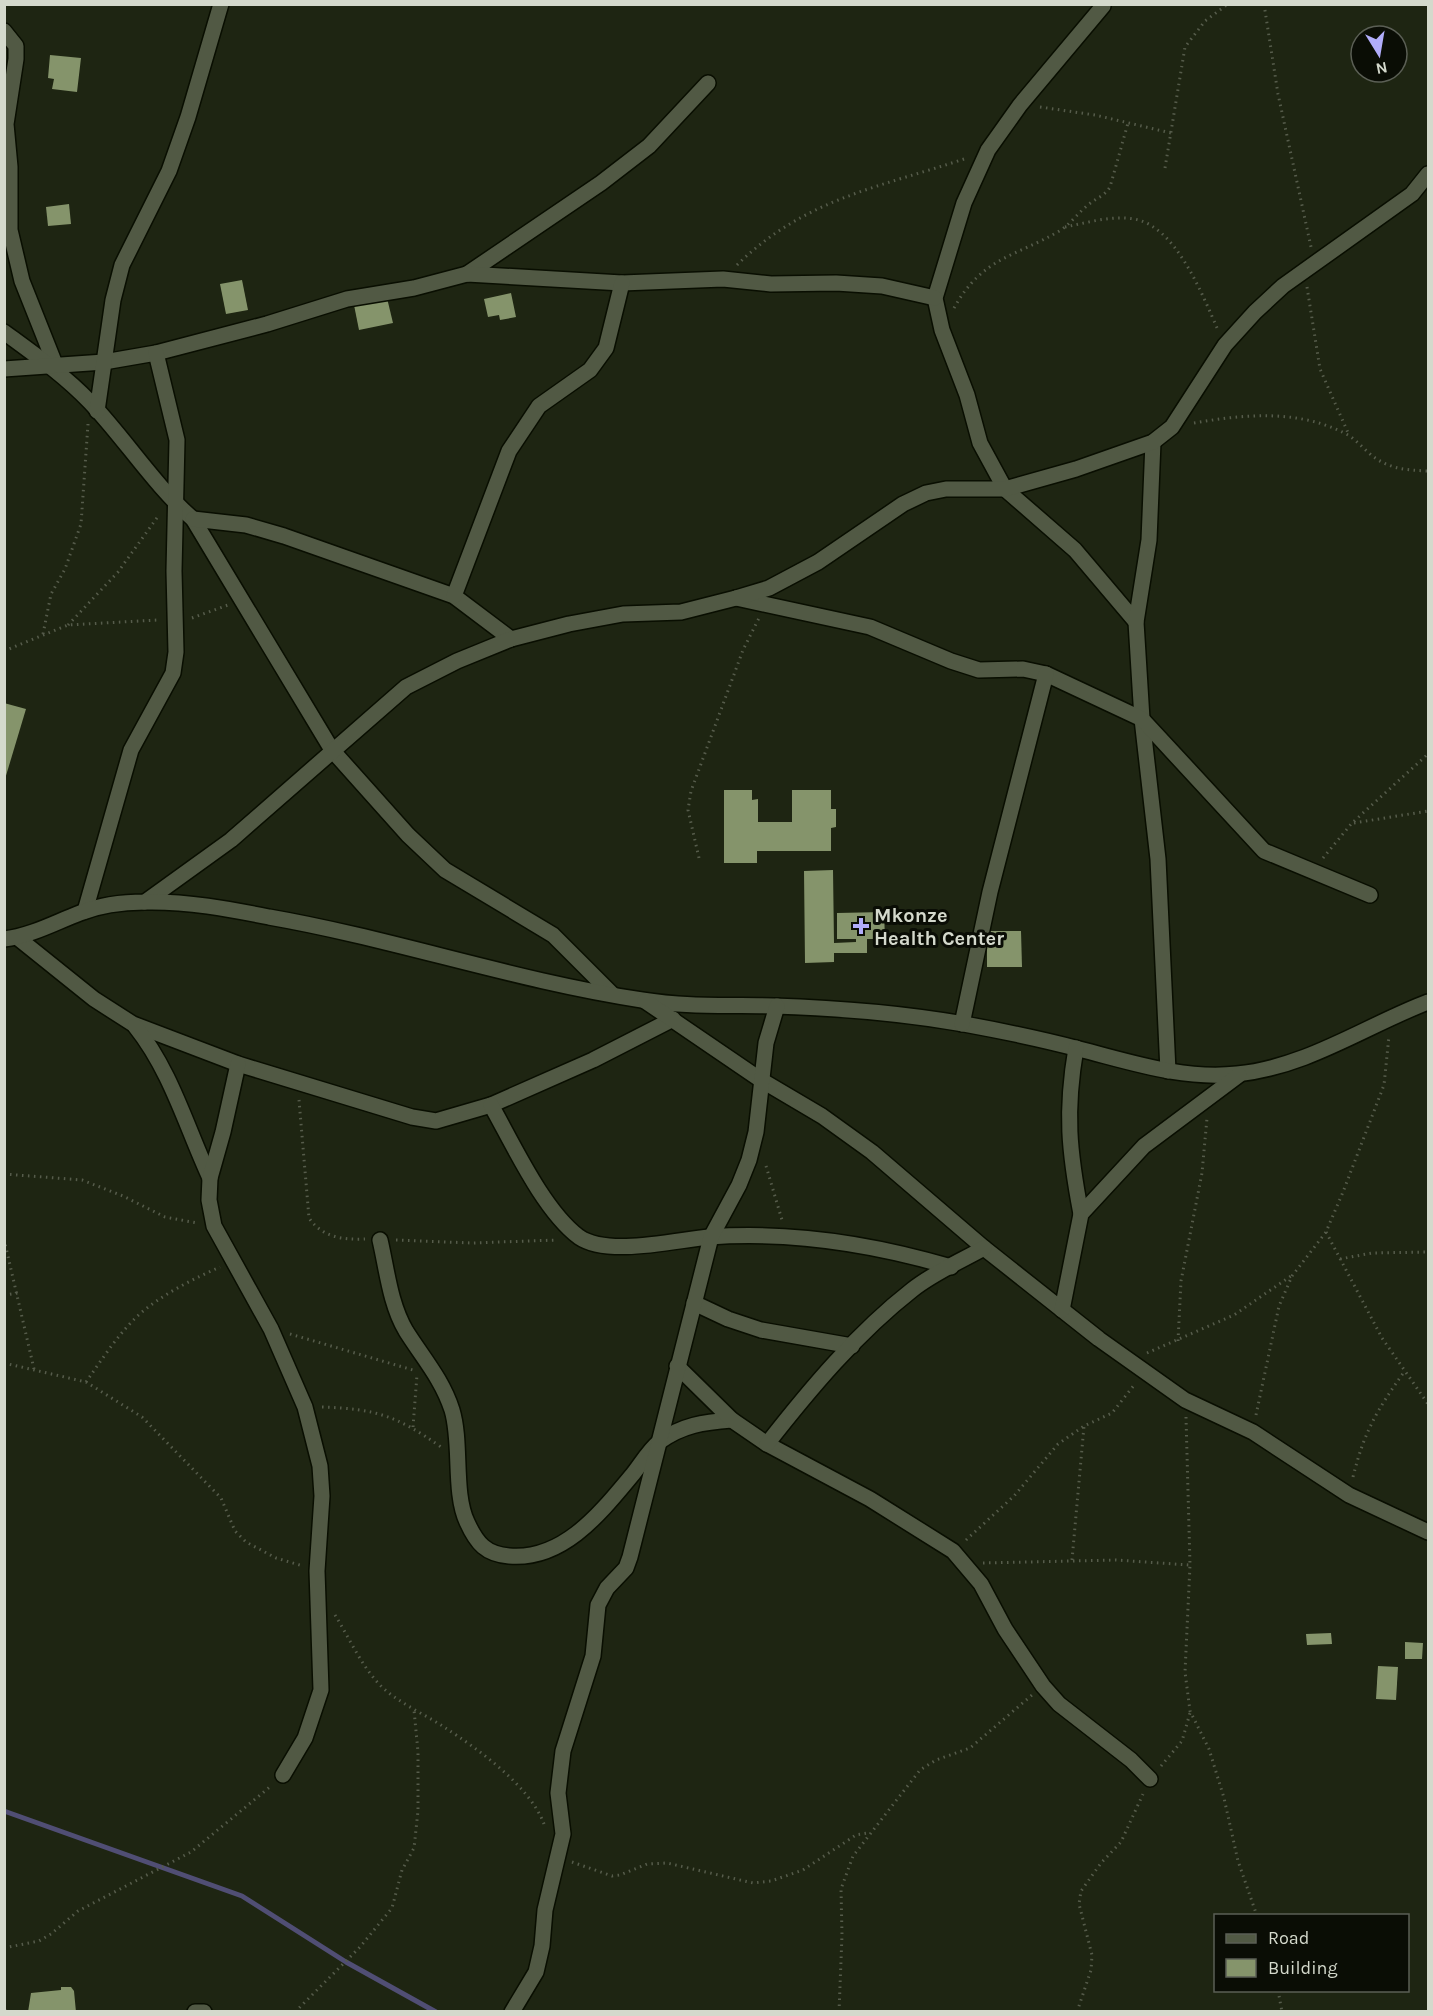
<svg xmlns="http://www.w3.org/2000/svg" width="1433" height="2016" viewBox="0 0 1433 2016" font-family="Karla,sans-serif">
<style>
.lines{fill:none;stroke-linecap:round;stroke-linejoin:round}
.stream{stroke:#504e74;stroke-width:5}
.building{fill:#85946b}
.minor-casing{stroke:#090e01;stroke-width:18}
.path{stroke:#565c4b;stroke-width:3;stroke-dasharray:1.5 4.5;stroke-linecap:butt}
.minor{stroke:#515944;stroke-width:15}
.poi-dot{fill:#b1adfa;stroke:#0a0d05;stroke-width:2}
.labels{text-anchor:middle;stroke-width:6;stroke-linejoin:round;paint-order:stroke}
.poi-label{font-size:20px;font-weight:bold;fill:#d4d9cc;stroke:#0a0d05;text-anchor:start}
</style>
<rect width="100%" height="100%" fill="#1e2512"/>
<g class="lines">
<polyline class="stream" points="4,1811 242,1896 346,1962 436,2012"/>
</g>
<g class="building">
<polygon points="50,55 81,58 77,92 52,89 54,79 48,78"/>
<polygon points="69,204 71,224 48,226 46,207"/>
<polygon points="242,280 248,310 226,314 220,284"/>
<polygon points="511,293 516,317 500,320 499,315 488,317 484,299"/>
<polygon points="387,298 393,323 359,330 354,305"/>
<polygon points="4,703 26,709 5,779 4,779"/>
<polygon points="724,790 752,790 752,800 758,799 758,822 792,822 792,790 831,790 831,809 836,809 836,827 831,828 831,851 757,851 757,863 724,863"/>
<polygon points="833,870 834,943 856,942 856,939 837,939 837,913 884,912 885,939 867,939 867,953 834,953 834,962 805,963 804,871"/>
<polygon points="987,931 1021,931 1022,967 987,967"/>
<polygon points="1331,1633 1332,1644 1307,1645 1306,1634"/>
<polygon points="1405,1642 1423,1643 1422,1659 1405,1659"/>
<polygon points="1378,1666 1398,1667 1396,1700 1376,1699"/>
<polygon points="61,1987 71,1987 74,1991 76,2012 28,2012 31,1993 61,1990"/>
</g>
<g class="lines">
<g class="minor-casing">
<g id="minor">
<polyline points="1103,6 1020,105 988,150 964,203 935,298 942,330 967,395 980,443 1005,489 1075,550 1136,622"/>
<polyline points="4,31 16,46 16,59 6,124 10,167 10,230 22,281 55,364"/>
<polyline points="467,274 601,183 649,146 708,83"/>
<path d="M 4,332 C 34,354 64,375 90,402 C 126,440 154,485 193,519 L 332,750 L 408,835 L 445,870 L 553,935 L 612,994"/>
<polyline points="4,369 104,362 156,353 267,324 347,299 414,288 467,274 622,283 723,279 771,284 836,283 882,286 935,298"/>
<polyline points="97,411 113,300 122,265 169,171 188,117 221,4"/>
<polyline points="1153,442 1149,540 1136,622 1142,719 1158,859 1168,1071"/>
<polyline points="193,519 246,525 284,536 454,596 511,639"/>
<polyline points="454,596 509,451 539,406 590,370 606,348 622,283"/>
<polyline points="736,598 870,627 951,661 979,670 1023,669 1046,674 1142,719 1264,851 1370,895"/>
<polyline points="145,902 231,840 406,687 457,661 511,639 569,624 623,614 681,612 736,598 769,588 818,562 903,504 926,493 946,489 1005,489 1076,469 1153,442 1172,427 1225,345 1255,312 1283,286 1412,194 1428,174"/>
<polyline points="85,911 131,750 173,673 176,652 174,571 177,440 156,353"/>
<polyline points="18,938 94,999 133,1024 238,1064 412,1117 436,1121 491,1105 593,1060 673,1019"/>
<path d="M 4,939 C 31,936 56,922 80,913 C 100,905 125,902 145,902 C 187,901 229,909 269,917 C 395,939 516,981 642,1000 C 685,1007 731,1005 774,1006 C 837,1008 901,1013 964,1024 C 1002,1031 1041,1039 1079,1049 C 1131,1062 1183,1080 1237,1074 C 1307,1067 1365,1026 1428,1002"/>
<polyline points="645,1001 761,1080 822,1116 872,1152 984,1248 1099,1339 1185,1400 1253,1432 1349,1495 1428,1532"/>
<polyline points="962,1024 990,892 1046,674"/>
<path d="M 135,1026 C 171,1071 186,1126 210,1178"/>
<path d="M 1076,1048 C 1065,1112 1069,1151 1081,1214"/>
<polyline points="238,1064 223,1132 210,1178 209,1200 214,1226 271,1329 305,1407 320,1466 322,1496 317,1571 321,1690 305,1738 283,1775"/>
<path d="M 491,1105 C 513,1144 543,1210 579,1237 C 608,1257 676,1240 709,1237 C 791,1231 873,1244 951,1267"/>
<path d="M 380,1240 C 387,1270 390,1304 406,1331 C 423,1358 442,1379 452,1410 C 462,1443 453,1492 467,1522 C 477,1544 486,1554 509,1556 C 564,1561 602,1511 633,1474 C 641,1464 649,1450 659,1442 C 682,1425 704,1422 732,1420"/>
<polyline points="694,1303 728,1319 761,1330 852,1346"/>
<polyline points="1062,1310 1081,1214 1144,1146 1239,1075"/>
<polyline points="677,1366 732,1420 767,1444 870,1499 953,1551 981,1584 1005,1629 1043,1686 1059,1704 1131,1760 1150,1779"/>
<path d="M 767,1444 C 810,1389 857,1333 912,1290 C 933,1273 961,1261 984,1248"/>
<polyline points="195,2012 204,2012"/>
<polyline points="512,2012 536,1972 542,1946 545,1910 563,1834 558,1793 563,1751 593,1656 598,1605 607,1588 626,1568 630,1557 711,1237 739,1185 749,1160 756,1132 766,1043 777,1006"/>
</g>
</g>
<g class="path">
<polyline points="1264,4 1278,94 1311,247"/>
<polyline points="1040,107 1095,115 1171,133"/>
<polyline points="1165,168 1185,47 1205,21 1228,4"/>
<path d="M 1065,227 C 1087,223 1111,215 1134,219 C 1176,226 1202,294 1218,330"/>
<path d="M 737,265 C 805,198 881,187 967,158"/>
<polyline points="1307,287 1320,369 1349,435"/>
<path d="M 954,308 C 983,256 1016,257 1061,230 C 1071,223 1079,212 1088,205 C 1096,198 1105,196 1110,187 L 1128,123"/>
<path d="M 1194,423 C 1246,414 1300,409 1348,435 C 1355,439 1362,447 1369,453 C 1387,469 1405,470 1428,471"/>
<polyline points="192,618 228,605"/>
<polyline points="68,625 118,572 159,515"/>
<polyline points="43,634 51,594 65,569 81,524 88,424"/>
<polyline points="4,651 68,625 158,620"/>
<polyline points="1354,823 1428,811"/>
<polyline points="699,858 688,810 691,791 743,650 759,618"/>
<polyline points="1323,858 1352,823 1428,754"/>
<path d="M 299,1100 L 309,1218 C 322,1237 342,1240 365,1239"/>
<polyline points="766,1166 782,1220"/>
<polyline points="4,1174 82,1180 123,1196 165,1217 197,1223"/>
<polyline points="1326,1232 1382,1338 1428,1404"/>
<polyline points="4,1239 34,1369"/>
<polyline points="396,1240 472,1243 557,1240"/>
<polyline points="1340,1259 1372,1253 1428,1252"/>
<polyline points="4,1295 18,1293"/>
<polyline points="290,1334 413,1370"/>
<polyline points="1178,1341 1181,1281 1202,1173 1207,1118"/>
<polyline points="1147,1353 1234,1315 1291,1276"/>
<polyline points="4,1363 86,1382 142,1417 221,1498 235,1531 246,1542 276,1558 303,1566"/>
<path d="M 86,1382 C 103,1358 120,1331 142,1312 C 165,1293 193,1279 220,1267"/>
<path d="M 322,1407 C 377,1409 397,1416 441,1447"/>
<polyline points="1256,1415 1279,1306 1292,1276 1326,1232 1343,1192 1384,1085 1389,1036"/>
<polyline points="1186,1417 1190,1565 1185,1672 1190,1711 1209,1749 1224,1798 1238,1861 1257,1916"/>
<polyline points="413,1427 417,1375"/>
<path d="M 1353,1477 C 1364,1432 1377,1410 1404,1372"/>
<polyline points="966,1540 1014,1496 1058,1444 1084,1426 1112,1413 1135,1384"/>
<polyline points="1072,1560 1084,1426"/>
<polyline points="983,1563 1116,1560 1189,1565"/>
<path d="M 335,1615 C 350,1639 362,1668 383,1688 C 401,1704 424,1714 444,1727 C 478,1749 530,1786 544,1824"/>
<polyline points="1161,1766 1182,1741 1190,1713"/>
<polyline points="572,1862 612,1876 620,1875 647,1864 667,1863 753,1883 771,1881 803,1870 856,1835 868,1833"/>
<polyline points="4,1948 39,1941 51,1934 78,1911 191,1852 271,1786"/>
<polyline points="1278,1990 1282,2012"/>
<polyline points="4,2004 6,2012"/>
<polyline points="295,2012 360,1947 392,1908 402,1870 414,1848 418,1811 418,1752 414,1710"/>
<polyline points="839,2012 842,1935 841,1889 853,1856 920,1770 936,1760 970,1748 1032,1695"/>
<polyline points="1077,2012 1091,1970 1092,1955 1079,1904 1081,1891 1101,1863 1121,1842 1143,1794"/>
</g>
<use href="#minor" class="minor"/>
</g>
<path class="poi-dot" d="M858 917h6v6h6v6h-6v6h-6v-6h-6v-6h6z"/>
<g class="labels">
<g class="poi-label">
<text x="874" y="922">Mkonze<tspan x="874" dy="23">Health Center</tspan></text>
</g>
</g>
<rect width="1433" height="2016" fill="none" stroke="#d4d9cc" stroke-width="12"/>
<rect x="1214" y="1914" width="195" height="78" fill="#0a0d05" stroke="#5b5f55" stroke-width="1.5"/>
<rect x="1226" y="1934" width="30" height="9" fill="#515944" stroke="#5b5f55" stroke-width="1.5"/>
<text x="1268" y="1944" font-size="18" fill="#d4d9cc">Road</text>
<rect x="1226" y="1959" width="30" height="18" fill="#85946b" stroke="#5b5f55" stroke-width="1.5"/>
<text x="1268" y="1974" font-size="18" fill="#d4d9cc">Building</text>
<g transform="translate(1379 54) rotate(169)"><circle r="28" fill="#0a0d05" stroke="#5b5f55" stroke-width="1.5"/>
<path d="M0-4.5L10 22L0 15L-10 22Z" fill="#b1adfa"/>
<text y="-9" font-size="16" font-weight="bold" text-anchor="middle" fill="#d4d9cc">N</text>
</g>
</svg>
